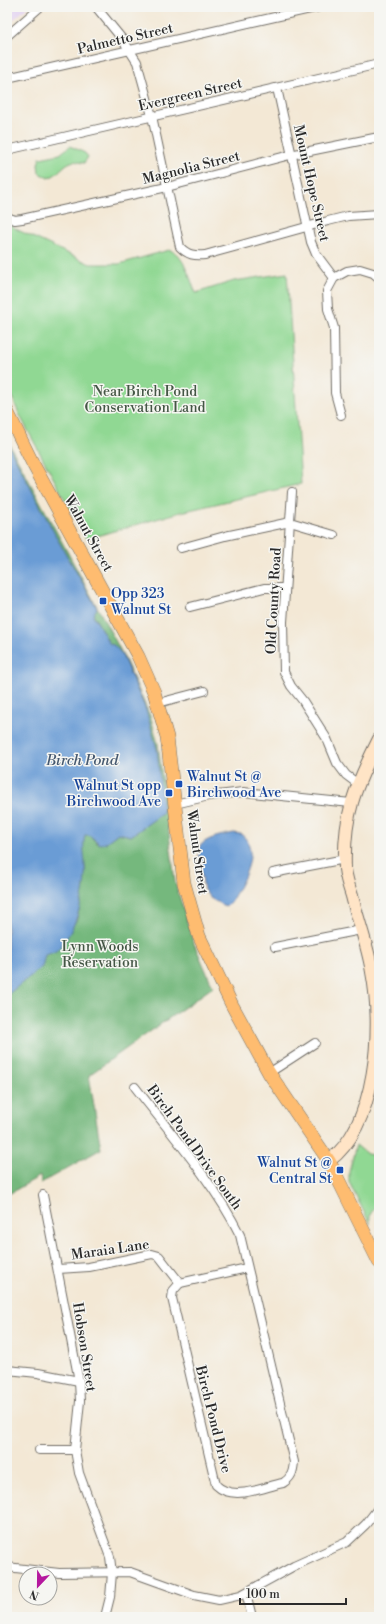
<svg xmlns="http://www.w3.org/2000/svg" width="386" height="1624" viewBox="0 0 386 1624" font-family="'Libre Bodoni',serif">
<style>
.built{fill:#e3d3f2}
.green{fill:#90d893;stroke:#5e825f}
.forest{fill:#74b87d;stroke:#507254}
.water{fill:#6b9cd5;stroke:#4b6480}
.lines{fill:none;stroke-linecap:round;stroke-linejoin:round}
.street-casing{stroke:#716d66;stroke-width:10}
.secondary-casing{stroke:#716d66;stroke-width:14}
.primary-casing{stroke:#716d66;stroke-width:14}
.street{stroke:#fff;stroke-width:8}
.secondary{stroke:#ffe4c6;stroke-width:12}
.primary{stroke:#febc70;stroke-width:13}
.transit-dot{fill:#1a4fb4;stroke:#f6f6f2;stroke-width:1.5}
.labels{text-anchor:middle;stroke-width:3;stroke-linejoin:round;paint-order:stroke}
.street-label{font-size:14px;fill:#2b2b2b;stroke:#f6f6f2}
.park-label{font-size:14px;fill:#445645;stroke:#f6f6f2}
.transit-label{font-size:14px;fill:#164399;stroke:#f6f6f2;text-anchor:start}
.water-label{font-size:15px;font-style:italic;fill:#45586f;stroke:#f6f6f2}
</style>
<rect width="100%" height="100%" fill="#f6f6f2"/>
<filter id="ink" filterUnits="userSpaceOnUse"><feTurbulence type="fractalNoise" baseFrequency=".025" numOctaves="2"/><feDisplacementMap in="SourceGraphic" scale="8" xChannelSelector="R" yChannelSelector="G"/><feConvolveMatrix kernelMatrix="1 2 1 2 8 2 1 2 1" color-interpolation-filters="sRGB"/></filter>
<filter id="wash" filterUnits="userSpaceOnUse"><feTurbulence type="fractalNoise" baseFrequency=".012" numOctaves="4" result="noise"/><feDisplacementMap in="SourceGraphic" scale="16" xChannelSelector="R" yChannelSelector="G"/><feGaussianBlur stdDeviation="0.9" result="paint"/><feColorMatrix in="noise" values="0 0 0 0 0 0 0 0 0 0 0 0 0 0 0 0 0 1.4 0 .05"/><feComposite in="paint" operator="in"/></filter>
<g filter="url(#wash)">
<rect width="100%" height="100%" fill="#f3e8d5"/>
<polygon class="built" points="7,7 28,7 7,25"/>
<g class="green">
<path d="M 70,146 L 85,153 L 88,157 L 84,163 C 79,163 76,160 71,162 C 61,166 60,174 48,178 L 39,173 L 38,164 L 40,158 L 60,154 Z"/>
<path d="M 7,223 L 18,230 L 90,264 L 119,264 L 169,250 C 184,253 190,280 196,293 L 234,281 L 287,273 L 301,484 L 181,512 L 86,539 L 19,414 L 7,385 Z"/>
<path d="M 356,1145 L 367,1154 L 379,1156 L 379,1206 C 371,1210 369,1215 370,1224 L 349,1182 L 349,1171 Z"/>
</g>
<polygon class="forest" points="7,440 122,653 151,718 158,744 175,882 193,941 213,987 89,1075 101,1149 41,1183 40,1176 7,1195 7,995 33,974 45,955 52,953 63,942 77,919 84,887 85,868 82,848 85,834 89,835 97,843 105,843 118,833 131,836 163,813 157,749 146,710 134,680 115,646 109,643 93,614 97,608 59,542 7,443"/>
<g class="water">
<path d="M 7,443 L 59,542 L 97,608 L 93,615 L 109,643 L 115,646 L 121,653 L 146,710 L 157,749 L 163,813 L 131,836 L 118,833 L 105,843 L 100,844 L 89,835 L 85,835 C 82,847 85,856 85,868 C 86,892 76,934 56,951 C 53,953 49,953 45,955 L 42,967 L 7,995 Z"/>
<path d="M 234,833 L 241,834 C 263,851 240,886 230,903 L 227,906 L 222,905 L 210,898 L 204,890 L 198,849 C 203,838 223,835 234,833 Z"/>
</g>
</g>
<g filter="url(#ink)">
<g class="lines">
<g class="street-casing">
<g id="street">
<path d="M 96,7 L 123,40 L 137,62 L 152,116 L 180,247 C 188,255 194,256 205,255 L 328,221 L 348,216 L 379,214"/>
<polyline points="7,36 40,7"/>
<polyline points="7,78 319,7"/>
<polyline points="277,88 311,242 316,254 334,278"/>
<polyline points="7,150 379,64"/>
<polyline points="7,217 15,220 22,219 167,187 290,155 379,137"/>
<polyline points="341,415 335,393 334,328 328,309 327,291 334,278 347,271 360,269 373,273 379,278"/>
<polyline points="292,492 283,622 284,672 291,686 303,701 327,739 337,763 346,775 358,784"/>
<polyline points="181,548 225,536 290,522 334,535"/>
<polyline points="190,607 264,588 285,588"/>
<polyline points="158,703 204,691"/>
<polyline points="175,804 209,796 243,792 351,803"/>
<polyline points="273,873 345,859"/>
<polyline points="275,947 361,930"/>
<polyline points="269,1073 315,1043"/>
<path d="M 135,1087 C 170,1132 215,1184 240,1235 L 294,1462 C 293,1472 292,1477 283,1483 C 263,1487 233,1502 216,1485 L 172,1298 L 173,1291 L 180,1283"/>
<polyline points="43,1195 79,1381 80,1401 75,1450 79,1473 110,1557 112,1573 110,1597 105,1617"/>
<polyline points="58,1269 89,1267 152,1254 159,1256 180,1283"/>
<polyline points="180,1283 247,1268"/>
<polyline points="7,1370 38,1373 79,1381"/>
<polyline points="39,1450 75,1450"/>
<polyline points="7,1567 59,1573 130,1572 194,1595 219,1600 241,1595 294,1566 347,1542 366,1524 379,1507"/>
<polyline points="246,1593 252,1617"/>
</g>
</g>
<g class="secondary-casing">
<path id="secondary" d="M 329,1161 C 377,1125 383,1027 372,972 C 368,946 358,921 352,896 C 349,887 346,878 345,869 C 343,815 355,787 379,739"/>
</g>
<g class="primary-casing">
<polyline id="primary" points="7,411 33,464 138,656 154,692 167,737 184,883 199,936 232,1005 269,1073 329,1161 379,1262"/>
</g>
<use href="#street" class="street"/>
<use href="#secondary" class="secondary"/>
<use href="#primary" class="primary"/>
</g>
</g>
<g class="transit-dot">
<rect x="99" y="597" width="8" height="8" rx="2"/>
<rect x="175" y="780" width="8" height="8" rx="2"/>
<rect x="165" y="789" width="8" height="8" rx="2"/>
<rect x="336" y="1166" width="8" height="8" rx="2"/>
</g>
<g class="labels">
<g class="street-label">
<text transform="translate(125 38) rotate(-13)" y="5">Palmetto Street</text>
<text transform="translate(190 94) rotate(-13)" y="5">Evergreen Street</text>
<text transform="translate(191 167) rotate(-14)" y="5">Magnolia Street</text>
<text transform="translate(312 183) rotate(77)" y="5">Mount Hope Street</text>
<text transform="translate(89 533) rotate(61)" y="5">Walnut Street</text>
<text transform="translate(273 601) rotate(-87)" y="5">Old County Road</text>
<text transform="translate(198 852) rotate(82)" y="5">Walnut Street</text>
<text transform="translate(195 1147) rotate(54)" y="5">Birch Pond Drive South</text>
<text transform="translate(110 1249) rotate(-8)" y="5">Maraia Lane</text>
<text transform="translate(85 1347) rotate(81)" y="5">Hobson Street</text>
<text transform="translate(214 1419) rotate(76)" y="5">Birch Pond Drive</text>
</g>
<g class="park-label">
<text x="145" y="396">Near Birch Pond<tspan x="145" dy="16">Conservation Land</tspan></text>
<text x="100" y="951">Lynn Woods<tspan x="100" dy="16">Reservation</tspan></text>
</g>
<g class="transit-label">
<text x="111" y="598">Opp 323<tspan x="111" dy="16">Walnut St</tspan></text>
<text x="187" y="781">Walnut St @<tspan x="187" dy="16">Birchwood Ave</tspan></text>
<text x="161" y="790" text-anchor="end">Walnut St opp<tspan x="161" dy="16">Birchwood Ave</tspan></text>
<text x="332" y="1167" text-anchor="end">Walnut St @<tspan x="332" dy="16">Central St</tspan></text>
</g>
<g class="water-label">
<text x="82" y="765">Birch Pond</text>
</g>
</g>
<rect width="386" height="1624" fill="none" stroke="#f6f6f2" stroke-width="24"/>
<g transform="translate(38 1586) rotate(202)"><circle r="19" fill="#f6f6f2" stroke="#a5a5a2"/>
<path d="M0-3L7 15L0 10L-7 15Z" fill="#b5179e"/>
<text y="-6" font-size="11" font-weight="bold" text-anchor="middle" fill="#2b2b2b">N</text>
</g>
<path d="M240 1598v6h106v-6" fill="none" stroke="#2b2b2b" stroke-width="2"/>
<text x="246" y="1598" font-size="12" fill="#2b2b2b" stroke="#f6f6f2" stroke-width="3" paint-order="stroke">100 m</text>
</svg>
